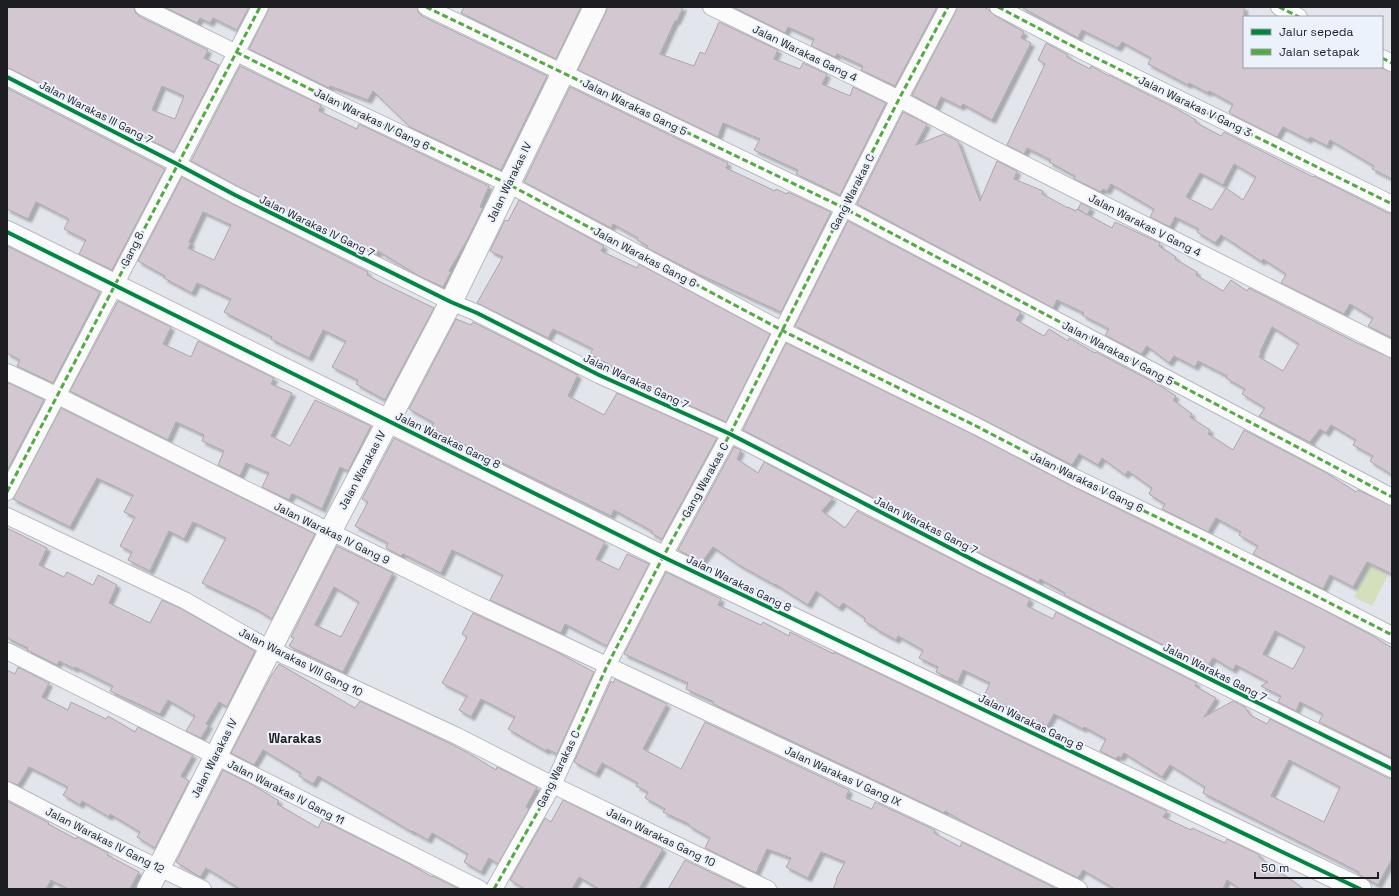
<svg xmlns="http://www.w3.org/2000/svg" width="1399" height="896" viewBox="0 0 1399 896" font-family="'Space Grotesk',sans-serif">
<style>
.green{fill:#d4dfbe}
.building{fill:#d3c7d2;stroke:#a9a8ac;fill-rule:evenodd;filter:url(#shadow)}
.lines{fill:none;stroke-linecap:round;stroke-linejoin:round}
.street-casing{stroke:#b7b9be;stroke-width:18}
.secondary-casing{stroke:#b7b9be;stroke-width:24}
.street{stroke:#fbfbfc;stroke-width:16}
.secondary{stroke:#fbfbfc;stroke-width:22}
.quiet{stroke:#52aa43;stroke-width:3;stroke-dasharray:6 3;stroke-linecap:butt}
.cycleway-casing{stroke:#ecf2fc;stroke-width:6}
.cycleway{stroke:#00873e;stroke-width:4}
.labels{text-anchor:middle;stroke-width:4;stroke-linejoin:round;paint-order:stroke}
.street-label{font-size:11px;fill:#1c1e22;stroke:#ecf2fc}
.quarter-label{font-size:13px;font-weight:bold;fill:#1c1e22;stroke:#ecf2fc}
</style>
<defs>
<filter id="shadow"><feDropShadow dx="3.5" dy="3.5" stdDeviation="1" flood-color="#0004"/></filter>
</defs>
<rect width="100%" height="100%" fill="#e2e6ec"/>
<polygon class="green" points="1370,566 1388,575 1372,606 1354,597"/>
<g class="building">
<path d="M 7,7 L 134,7 L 135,12 L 139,16 L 208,50 L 204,58 L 219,65 L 174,152 L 11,69 L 7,68 ZM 162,86 L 184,96 L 175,119 L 152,110 Z"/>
<polygon points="164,7 249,7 237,30 213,18 210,23 200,18 197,23"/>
<polygon points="269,7 417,7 418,12 422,16 547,76 501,170 410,127 373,91 368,100 330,86 329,88 249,49 268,11"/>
<polygon points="464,7 581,7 556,59 461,13"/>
<polygon points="607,7 683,7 677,21 675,21 660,54 694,66 700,52 705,54 719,22 778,50 774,59 800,69 803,63 827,74 822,84 850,96 853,87 886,103 840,195 796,174 798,170 754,150 760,139 723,123 718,137 578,70 606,12"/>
<polygon points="733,7 937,7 895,86 861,70 863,66 837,54 835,57 811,46 814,39 788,27 785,33"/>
<polygon points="957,7 984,7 989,10 994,15 1024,32 1021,38 1031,43 992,120 963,104 961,107 941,97 936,108 912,95 956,11"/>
<polygon points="1021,7 1244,7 1244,67 1379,67 1392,72 1392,179 1372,169 1374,166 1330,140 1327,146 1310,137 1308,140 1283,127 1277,137 1233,115 1229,112 1233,104 1209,91 1208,93 1189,83 1188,85 1148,64 1151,58 1122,42 1118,48 1082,30 1078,38"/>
<path d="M 1046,43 L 1068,55 L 1067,57 L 1090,69 L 1091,66 L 1109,76 L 1109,75 L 1177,109 L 1196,120 L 1195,122 L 1221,136 L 1224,132 L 1313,177 L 1314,176 L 1388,213 L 1392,213 L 1392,338 L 1368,326 L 1373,318 L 1350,304 L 1344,314 L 1281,283 L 1286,274 L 1263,259 L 1262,262 L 1221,235 L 1215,243 L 1197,232 L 1199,229 L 1175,217 L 1170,227 L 1150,217 L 1154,209 L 1111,184 L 1107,191 L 1103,189 L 1101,192 L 1074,179 L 1075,176 L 1049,162 L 1051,160 L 1027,148 L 1024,154 L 1007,145 L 1045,64 L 1038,60 ZM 1234,164 L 1256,177 L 1243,200 L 1226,188 L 1212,210 L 1186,197 L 1200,173 L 1223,185 Z"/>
<polygon points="240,66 321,105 319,111 357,129 359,124 489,186 480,207 483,208 467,240 449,271 451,272 443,287 419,276 378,251 377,255 239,187 191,161"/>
<polygon points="570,87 728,163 726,168 775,191 776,189 787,194 788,192 831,212 781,312 694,272 647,248 648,246 637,240 638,238 613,224 611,228 524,182"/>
<polygon points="7,88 165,169 112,270 79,254 86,240 64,229 69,219 36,202 28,219 7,209"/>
<path d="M 903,112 L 927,124 L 916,145 L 944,134 L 958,141 L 980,201 L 997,161 L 1017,171 L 1014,179 L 1043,191 L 1042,194 L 1068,208 L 1068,207 L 1076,211 L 1077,209 L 1112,228 L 1115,222 L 1160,243 L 1159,246 L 1176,257 L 1175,259 L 1197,272 L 1196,275 L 1223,291 L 1231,280 L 1247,291 L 1249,288 L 1357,343 L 1392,358 L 1392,475 L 1370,461 L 1373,456 L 1353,445 L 1356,440 L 1331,425 L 1326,433 L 1320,429 L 1310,442 L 1315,445 L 1259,416 L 1265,408 L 1242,394 L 1245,389 L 1226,378 L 1227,376 L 1198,361 L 1195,367 L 1174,356 L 1169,363 L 1147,346 L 1141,354 L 1105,335 L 1109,329 L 1082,315 L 1084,313 L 1057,300 L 1053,308 L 857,204 ZM 1272,327 L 1299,344 L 1283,371 L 1259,357 L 1261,353 L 1260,352 Z"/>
<path d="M 182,177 L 231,203 L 368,272 L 367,275 L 380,282 L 434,308 L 385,400 L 356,384 L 358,380 L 332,367 L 346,341 L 323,330 L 309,358 L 271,339 L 272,337 L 224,312 L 231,299 L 197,283 L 192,293 L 164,278 L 165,276 L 138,261 ZM 203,212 L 231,225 L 214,260 L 188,248 L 191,243 L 189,242 Z"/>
<polygon points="519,200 604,246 601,251 637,268 639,264 770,334 726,422 625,376 626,374 590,354 593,349 553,329 548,338 477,303 503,257 490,251 505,220 508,221"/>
<polygon points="1081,203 1091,208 1087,215 1078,209"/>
<polygon points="848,221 1021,312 1016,320 1044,336 1049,329 1068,341 1069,338 1095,353 1096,352 1159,385 1176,396 1173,400 1192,414 1190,417 1210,430 1208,434 1233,450 1244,430 1325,472 1356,492 1358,490 1392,506 1392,574 1367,562 1353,587 1330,575 1323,589 1253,554 1258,546 1239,535 1241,532 1216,518 1208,532 1162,509 1165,504 1149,494 1152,488 1128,471 1125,475 1102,458 1098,465 1079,454 1072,465 980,418 795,326"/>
<polygon points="7,246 100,292 53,383 17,366 20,360 7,353"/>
<polygon points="118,301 171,327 163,344 191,357 198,341 274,378 271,384 292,393 271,436 290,446 315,400 371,426 348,471 340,467 322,509 295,495 292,494 289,500 262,487 269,473 246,463 240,476 218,465 224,451 202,441 204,435 176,422 168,440 70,391"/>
<polygon points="456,319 471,325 473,322 578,375 568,396 604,415 617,393 717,438 662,539 651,533 652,531 614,510 611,516 431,428 434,423 409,409"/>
<path d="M 786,343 L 972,434 L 1070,485 L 1318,607 L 1373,636 L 1392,648 L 1392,758 L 1319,722 L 1323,714 L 1300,702 L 1296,711 L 1278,702 L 1281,696 L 1261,686 L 1268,682 L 1236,665 L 1233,670 L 1213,658 L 1207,667 L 1064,595 L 1065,593 L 1040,579 L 1039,582 L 985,556 L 743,430 ZM 1275,631 L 1305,647 L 1293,669 L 1263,654 Z"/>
<polygon points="9,383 44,400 7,471 7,386"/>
<polygon points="61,408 315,534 272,619 256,609 202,583 226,538 193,522 184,539 169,531 150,571 128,560 132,552 120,546 135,517 124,512 133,495 97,478 70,527 13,499"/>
<polygon points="394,438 605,542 596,559 619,570 627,554 649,564 607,646 565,624 561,633 490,600 503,575 452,550 441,573 403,554 401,556 386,548 388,543 355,526 368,502 362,499"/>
<path d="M 734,447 L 741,450 L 737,459 L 758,473 L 764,462 L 833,498 L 822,511 L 845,528 L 857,511 L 1030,599 L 1027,606 L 1053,619 L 1056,612 L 1197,683 L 1195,686 L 1216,698 L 1204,717 L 1233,701 L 1245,707 L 1250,715 L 1267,724 L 1270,719 L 1388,778 L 1392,778 L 1392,859 L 1378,885 L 1358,874 L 1359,872 L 1203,793 L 1205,787 L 1170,765 L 1162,777 L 1124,753 L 1121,758 L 1118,756 L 1116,759 L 1100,751 L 1106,739 L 1084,727 L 1083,729 L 1054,714 L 1047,726 L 984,696 L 990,683 L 963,670 L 958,682 L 936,672 L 938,667 L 919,658 L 923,650 L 898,636 L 896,640 L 876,629 L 876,628 L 864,621 L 865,618 L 843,603 L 839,608 L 816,591 L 808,605 L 775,584 L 775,585 L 739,565 L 713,547 L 702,562 L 678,550 ZM 1289,760 L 1340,787 L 1324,822 L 1271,796 Z"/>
<polygon points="7,528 47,548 39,565 64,577 67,572 93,585 98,575 117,585 109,603 150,623 162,600 182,609 255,651 227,707 219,702 206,724 209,725 201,738 186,731 195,716 168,700 160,714 110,691 113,686 75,667 75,669 59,661 57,665 27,650 28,648 7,638"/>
<path d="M 337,546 L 393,573 L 343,672 L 289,646 L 294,638 L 291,637 ZM 334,587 L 359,602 L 341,637 L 315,625 L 315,624 Z"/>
<polygon points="666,572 721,599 718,605 761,625 763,622 789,636 790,632 834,654 834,652 1167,811 1163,817 1191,830 1192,828 1225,843 1227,839 1260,855 1259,857 1304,889 1240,889 1227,880 1223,889 1115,889 1083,870 1078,878 969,825 945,811 944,813 713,704 714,702 686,689 688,683 624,654"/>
<polygon points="473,613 553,650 594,672 557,754 547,749 546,751 508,729 515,717 481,699 471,717 459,710 467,696 442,683 467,637 462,634"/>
<polygon points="279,664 355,708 360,701 453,745 470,754 496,770 497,767 537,787 526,807 529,809 498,864 489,858 481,872 464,862 468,854 432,833 428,840 412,831 412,832 318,776 313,784 299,776 301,773 263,750 254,765 231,753 271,676"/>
<polygon points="18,667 49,683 42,697 68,710 71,702 106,719 108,716 135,732 138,727 193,755 181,776 189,781 155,848 137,837 140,832 110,814 109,817 82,801 80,805 63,795 68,787 29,767 18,785 7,781 7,670 15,674"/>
<polygon points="615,679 667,704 643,749 681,769 705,722 849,790 846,798 872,809 875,802 935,830 934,833 960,847 962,842 1057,889 833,889 837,880 836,879 845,862 821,852 808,878 786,867 791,858 767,849 756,873 705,848 710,838 689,826 689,824 663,812 665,809 645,798 648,792 636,786 638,783 602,763 596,774 574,762 611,681 613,683"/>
<polygon points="223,770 253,785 279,801 277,804 318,828 322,820 408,863 432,877 433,876 459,889 240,889 206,868 200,877 176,862"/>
<polygon points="563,800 663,849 639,889 599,889 579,877 572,889 525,889 510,880 545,818 551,822"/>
<polygon points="7,801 49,823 48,824 76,839 77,837 108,853 107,855 139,872 130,889 68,889 51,880 46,889 7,889"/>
<polygon points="685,860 746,889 668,889"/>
</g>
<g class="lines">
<g class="street-casing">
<g id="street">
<polyline points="143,7 356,112 508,184 789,334 976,426 1074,477 1202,539 1322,599 1392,635"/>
<polyline points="426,7 840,206 1392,497"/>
<polyline points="711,7 899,99 990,147 1392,349"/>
<polyline points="998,7 1078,49 1392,204"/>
<polyline points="1279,7 1299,17"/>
<polyline points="1382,58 1392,63"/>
<polyline points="7,77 177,164 235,195 451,302 477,313 599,375 730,434 981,564 1208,678 1392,769"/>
<polyline points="7,372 58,396 468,600 975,838 1079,889"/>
<polyline points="7,492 260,7"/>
<polyline points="7,516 186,601 270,649 457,736 553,785 768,889"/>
<polyline points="7,651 480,889"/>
<polyline points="7,790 132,855 203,889"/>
<polyline points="494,889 553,785 607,666 663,557 730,434 899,99 948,7"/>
</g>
</g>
<g class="secondary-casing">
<g id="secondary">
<polyline points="7,232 663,557 1360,889"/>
<polyline points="148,889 330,532 451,302 595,7"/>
</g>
</g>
<use href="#street" class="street"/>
<use href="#secondary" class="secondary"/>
<g class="quiet">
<polyline points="426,7 840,206 1392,497"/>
<polyline points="998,7 1078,49 1392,204"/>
<polyline points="1279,7 1299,17"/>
<polyline points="236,52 356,112 508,184 789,334 976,426 1074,477 1202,539 1322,599 1392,635"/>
<polyline points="1382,58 1392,63"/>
<polyline points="7,492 260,7"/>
<polyline points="494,889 553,785 607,666 663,557 730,434 899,99 948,7"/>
</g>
<g class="cycleway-casing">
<g id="cycleway">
<polyline points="7,77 177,164 235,195 451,302 477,313 599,375 730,434 981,564 1208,678 1392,769"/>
<polyline points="7,232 663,557 1360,889"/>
</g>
</g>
<use href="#cycleway" class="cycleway"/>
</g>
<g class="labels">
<g class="street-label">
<text transform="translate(805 53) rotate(26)" y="4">Jalan Warakas Gang 4</text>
<text transform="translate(1195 106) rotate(26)" y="4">Jalan Warakas V Gang 3</text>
<text transform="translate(635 107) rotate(26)" y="4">Jalan Warakas Gang 5</text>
<text transform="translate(96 112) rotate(27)" y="4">Jalan Warakas III Gang 7</text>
<text transform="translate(372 119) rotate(26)" y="4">Jalan Warakas IV Gang 6</text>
<text transform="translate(509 182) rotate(-64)" y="4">Jalan Warakas IV</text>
<text transform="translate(852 192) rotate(-63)" y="4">Gang Warakas C</text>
<text transform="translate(1145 225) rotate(27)" y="4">Jalan Warakas V Gang 4</text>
<text transform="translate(317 226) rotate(26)" y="4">Jalan Warakas IV Gang 7</text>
<text transform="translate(132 249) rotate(-63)" y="4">Gang 8</text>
<text transform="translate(645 257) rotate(28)" y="4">Jalan Warakas Gang 6</text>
<text transform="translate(1118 353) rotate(28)" y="4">Jalan Warakas V Gang 5</text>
<text transform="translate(636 381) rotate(25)" y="4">Jalan Warakas Gang 7</text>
<text transform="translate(448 440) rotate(26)" y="4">Jalan Warakas Gang 8</text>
<text transform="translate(362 470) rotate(-62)" y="4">Jalan Warakas IV</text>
<text transform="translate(705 480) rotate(-61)" y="4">Gang Warakas C</text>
<text transform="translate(1087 482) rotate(26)" y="4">Jalan Warakas V Gang 6</text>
<text transform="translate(926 525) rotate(27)" y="4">Jalan Warakas Gang 7</text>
<text transform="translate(332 533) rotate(26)" y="4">Jalan Warakas IV Gang 9</text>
<text transform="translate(739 583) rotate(26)" y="4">Jalan Warakas Gang 8</text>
<text transform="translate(301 662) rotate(27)" y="4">Jalan Warakas VIII Gang 10</text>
<text transform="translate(1215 672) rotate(27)" y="4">Jalan Warakas Gang 7</text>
<text transform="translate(1031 722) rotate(26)" y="4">Jalan Warakas Gang 8</text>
<text transform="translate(214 758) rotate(-63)" y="4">Jalan Warakas IV</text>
<text transform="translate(558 769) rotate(-64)" y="4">Gang Warakas C</text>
<text transform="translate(843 776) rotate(25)" y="4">Jalan Warakas V Gang IX</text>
<text transform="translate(286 792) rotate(27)" y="4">Jalan Warakas IV Gang 11</text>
<text transform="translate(661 837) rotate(26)" y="4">Jalan Warakas Gang 10</text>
<text transform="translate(105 840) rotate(27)" y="4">Jalan Warakas IV Gang 12</text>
</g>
<g class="quarter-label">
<text x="295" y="743">Warakas</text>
</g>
</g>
<rect width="1399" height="896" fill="none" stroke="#1c1e22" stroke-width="16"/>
<rect x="1243" y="16" width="140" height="52" fill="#ecf2fc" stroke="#999da5"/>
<rect x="1251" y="29" width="20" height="6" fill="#00873e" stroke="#999da5"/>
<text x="1279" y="36" font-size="12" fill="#1c1e22">Jalur sepeda</text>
<rect x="1251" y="49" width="20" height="6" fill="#52aa43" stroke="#999da5"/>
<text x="1279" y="56" font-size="12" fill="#1c1e22">Jalan setapak</text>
<path d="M1255 872v6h123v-6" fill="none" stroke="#1c1e22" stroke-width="2"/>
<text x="1261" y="872" font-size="12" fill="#1c1e22" stroke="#ecf2fc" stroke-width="3" paint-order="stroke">50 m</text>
</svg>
